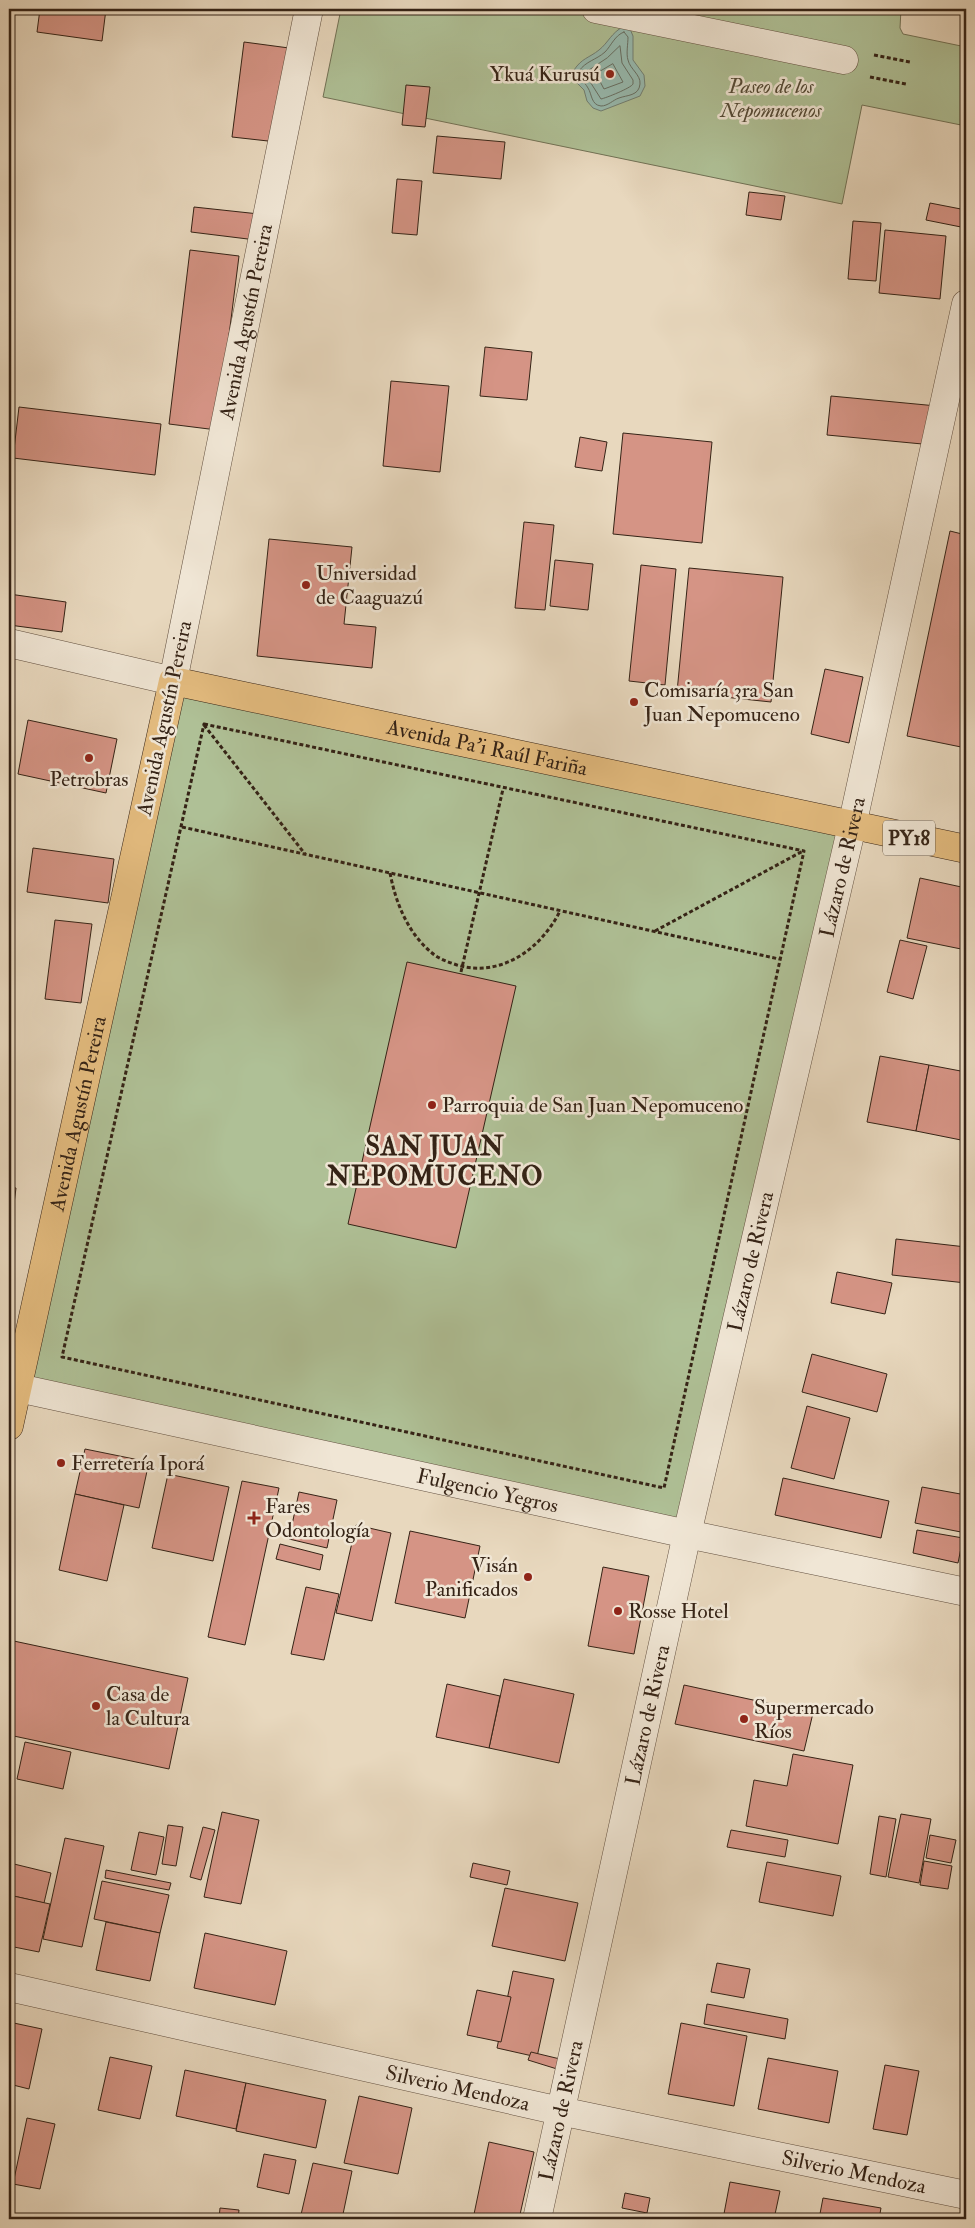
<svg xmlns="http://www.w3.org/2000/svg" width="975" height="2228" viewBox="0 0 975 2228" font-family="'IM FELL Double Pica',serif">
<style>
.green{fill:#afc096;stroke:#727256}
.water{fill:#97baaf;stroke:#707e72}
.lines{fill:none;stroke-linecap:round;stroke-linejoin:round}
.shore{stroke:#666e62;stroke-width:1}
.building{fill:#d59485;stroke:#352316}
.minor-casing{stroke:#625040;stroke-width:29}
.highway-casing{stroke:#352316;stroke-width:29}
.path{stroke:#352316;stroke-width:3;stroke-dasharray:4 2.5;stroke-linecap:butt}
.minor{stroke:#f0e6d5;stroke-width:28}
.highway{stroke:#e4bc7f;stroke-width:28}
.poi-dot{fill:#8f2418;stroke:#f0e6d5;stroke-width:2}
.labels{text-anchor:middle;stroke-width:5;stroke-linejoin:round;paint-order:stroke}
.shield{fill:#f0e6d5;stroke:#6d5e4f;stroke-width:1}
.shield-label{font-size:20px;font-weight:bold;fill:#352316}
.poi-label{font-size:21px;fill:#352316;stroke:#f0e6d5;text-anchor:start}
.park-label{font-size:21px;font-style:italic;fill:#544a36;stroke:#f0e6d5}
.street-label{font-size:21px;fill:#352316;stroke:#f0e6d5}
.district-label{font-size:26px;font-weight:bold;letter-spacing:1px;fill:#352316;stroke:#f0e6d5}
</style>
<rect width="100%" height="100%" fill="#e8d8be"/>
<filter id="stains"><feTurbulence type="fractalNoise" baseFrequency=".004" numOctaves="4"/><feColorMatrix values="0 0 0 0 .2 0 0 0 0 .09 0 0 0 0 .02 0 0 0 .5 -.17"/></filter>
<radialGradient id="worn" r=".72"><stop offset=".6" stop-color="#630" stop-opacity="0"/><stop offset="1" stop-color="#630" stop-opacity=".3"/></radialGradient>
<g class="green">
<polygon points="341,9 901,9 900,28 903,34 966,47 966,126 862,105 842,204 323,97"/>
<polygon points="176,691 847,829 683,1527 25,1385"/>
</g>
<path class="water" d="M 623,27 L 630,29 L 633,36 L 633,60 L 644,75 L 645,86 L 640,96 L 601,111 L 593,108 L 587,101 L 584,90 L 576,82 L 574,70 C 582,58 589,58 599,50 C 608,43 612,32 623,27 Z"/>
<g class="lines">
<g class="shore">
<path d="M 624,32 L 628,37 C 628,44 626,54 628,60 C 630,69 641,75 640,84 C 639,96 627,95 619,98 C 613,100 608,106 601,106 C 591,105 592,94 588,88 C 584,81 580,80 579,71 C 586,61 596,60 605,52 C 611,46 615,35 624,32 Z"/>
<path d="M 620,46 L 622,63 L 633,80 L 633,84 C 631,88 606,98 601,99 L 587,77 L 586,72 L 607,58 Z"/>
<polygon points="613,64 623,82 604,89 596,74"/>
</g>
</g>
<g class="building">
<polygon points="40,9 106,9 102,41 37,32"/>
<polygon points="244,42 289,48 277,142 232,137"/>
<polygon points="406,85 430,87 425,127 402,125"/>
<polygon points="437,136 505,142 501,179 433,173"/>
<polygon points="397,179 422,181 417,235 392,233"/>
<polygon points="749,192 785,196 781,220 746,215"/>
<polygon points="930,203 966,210 966,228 926,220"/>
<polygon points="194,207 259,214 256,240 191,232"/>
<polygon points="853,221 881,223 876,281 848,279"/>
<polygon points="885,230 946,236 940,299 879,293"/>
<polygon points="190,250 239,256 217,430 169,424"/>
<polygon points="485,347 532,352 527,400 480,396"/>
<polygon points="391,381 449,386 440,472 383,466"/>
<polygon points="831,396 937,406 933,445 827,435"/>
<polygon points="19,407 161,424 155,475 13,458"/>
<polygon points="623,433 712,442 702,543 613,534"/>
<polygon points="580,437 607,442 602,471 575,467"/>
<polygon points="524,522 554,525 545,610 515,608"/>
<polygon points="950,531 966,535 966,748 907,736"/>
<polygon points="269,539 352,547 344,624 376,627 372,668 257,656"/>
<polygon points="555,560 593,564 588,610 550,606"/>
<polygon points="641,565 676,569 665,685 629,681"/>
<polygon points="689,568 783,577 771,702 677,692"/>
<polygon points="9,594 66,602 62,632 9,625"/>
<polygon points="825,669 863,677 849,743 811,734"/>
<polygon points="28,720 117,739 106,793 18,774"/>
<polygon points="33,848 114,859 108,903 27,892"/>
<polygon points="920,878 966,888 966,950 907,938"/>
<polygon points="55,920 92,924 81,1003 45,999"/>
<polygon points="900,940 927,946 913,999 887,992"/>
<polygon points="407,962 516,986 456,1248 348,1224"/>
<polygon points="880,1056 929,1065 916,1131 867,1122"/>
<polygon points="929,1065 966,1072 966,1141 916,1131"/>
<polygon points="9,1187 16,1188 12,1220 9,1220"/>
<polygon points="896,1239 966,1247 966,1283 892,1275"/>
<polygon points="837,1272 892,1283 885,1314 831,1303"/>
<polygon points="812,1354 887,1374 877,1412 802,1392"/>
<polygon points="807,1406 850,1418 834,1479 791,1468"/>
<polygon points="85,1449 149,1462 139,1508 75,1494"/>
<polygon points="168,1474 229,1487 213,1561 152,1548"/>
<polygon points="783,1478 889,1501 881,1538 775,1515"/>
<polygon points="242,1481 279,1488 245,1645 208,1637"/>
<polygon points="922,1487 966,1495 966,1533 915,1523"/>
<polygon points="299,1492 337,1500 327,1548 289,1539"/>
<polygon points="75,1494 124,1505 107,1581 59,1570"/>
<polygon points="356,1525 391,1533 372,1621 336,1613"/>
<polygon points="917,1530 963,1538 958,1563 913,1553"/>
<polygon points="410,1531 480,1546 465,1618 395,1603"/>
<polygon points="280,1544 323,1555 320,1570 276,1559"/>
<polygon points="603,1567 649,1576 634,1654 588,1646"/>
<polygon points="306,1587 339,1594 324,1660 291,1654"/>
<polygon points="9,1640 188,1678 169,1769 9,1735"/>
<polygon points="504,1679 574,1694 559,1763 489,1748"/>
<polygon points="447,1684 500,1696 489,1748 436,1737"/>
<polygon points="684,1685 813,1713 804,1751 675,1724"/>
<polygon points="25,1742 71,1752 63,1789 17,1779"/>
<polygon points="793,1754 853,1765 838,1844 746,1826 754,1780 787,1786"/>
<polygon points="222,1812 259,1820 241,1904 204,1897"/>
<polygon points="901,1814 931,1819 919,1883 888,1877"/>
<polygon points="879,1816 896,1819 886,1877 870,1874"/>
<polygon points="168,1825 183,1827 176,1866 162,1864"/>
<polygon points="203,1827 215,1830 201,1880 190,1877"/>
<polygon points="731,1830 788,1840 785,1857 727,1847"/>
<polygon points="139,1832 164,1837 156,1875 131,1870"/>
<polygon points="930,1835 956,1840 951,1863 926,1858"/>
<polygon points="65,1838 104,1846 82,1947 43,1939"/>
<polygon points="924,1861 952,1866 948,1889 920,1885"/>
<polygon points="767,1862 841,1876 833,1916 759,1902"/>
<polygon points="473,1863 510,1871 507,1885 470,1877"/>
<polygon points="14,1864 51,1873 44,1903 9,1895"/>
<polygon points="106,1870 171,1883 169,1890 105,1878"/>
<polygon points="102,1881 169,1895 160,1933 94,1919"/>
<polygon points="505,1888 578,1903 565,1961 492,1946"/>
<polygon points="9,1895 50,1904 39,1952 9,1946"/>
<polygon points="106,1922 160,1933 150,1981 96,1970"/>
<polygon points="205,1933 287,1951 275,2005 194,1988"/>
<polygon points="717,1963 750,1969 744,1998 711,1992"/>
<polygon points="513,1971 554,1979 537,2057 497,2048"/>
<polygon points="477,1990 511,1997 501,2042 467,2035"/>
<polygon points="707,2004 788,2019 785,2039 704,2024"/>
<polygon points="9,2022 42,2029 29,2089 9,2084"/>
<polygon points="681,2023 747,2036 734,2106 668,2094"/>
<polygon points="531,2052 560,2059 557,2069 528,2060"/>
<polygon points="110,2057 152,2066 140,2119 98,2110"/>
<polygon points="768,2058 838,2071 829,2123 758,2109"/>
<polygon points="885,2065 919,2071 907,2135 873,2129"/>
<polygon points="185,2070 246,2083 236,2129 176,2116"/>
<polygon points="246,2083 326,2100 316,2148 236,2131"/>
<polygon points="359,2096 412,2108 398,2174 344,2163"/>
<polygon points="27,2118 55,2124 40,2189 13,2184"/>
<polygon points="489,2142 534,2152 519,2219 473,2219"/>
<polygon points="264,2154 296,2160 289,2194 257,2187"/>
<polygon points="313,2163 352,2171 342,2219 300,2219"/>
<polygon points="730,2182 780,2191 774,2219 723,2219"/>
<polygon points="625,2193 650,2198 647,2213 622,2208"/>
<polygon points="823,2198 881,2208 879,2219 819,2219"/>
<polygon points="220,2208 239,2210 238,2219 219,2219"/>
</g>
<g class="lines">
<g class="minor-casing">
<g id="minor">
<polyline points="596,9 844,60"/>
<path id="s1" d="M 9,643 L 173,681 L 309,9"/>
<path id="s2" d="M 9,1386 L 687,1534 L 966,1592"/>
<path id="s3" d="M 9,1987 L 560,2111 L 966,2195"/>
<path id="s4" d="M 537,2219 L 687,1534 L 852,826 L 966,304"/>
</g>
</g>
<g class="highway-casing">
<g id="highway">
<path id="s5" d="M 9,1426 L 173,681 L 966,849"/>
</g>
</g>
<g class="path">
<polyline points="874,55 910,62"/>
<polyline points="870,77 906,84"/>
<polygon points="204,724 804,851 664,1488 62,1357"/>
<polyline points="204,725 305,854"/>
<polyline points="182,827 779,959"/>
<path d="M 390,873 C 396,904 408,933 432,953 C 439,959 448,962 457,965 C 501,978 541,949 560,911"/>
<polyline points="655,931 803,851"/>
<polyline points="461,972 503,789"/>
</g>
<use href="#minor" class="minor"/>
<use href="#highway" class="highway"/>
</g>
<g class="poi-dot">
<circle cx="610" cy="74" r="5"/>
<circle cx="306" cy="585" r="5"/>
<circle cx="634" cy="702" r="5"/>
<circle cx="89" cy="758" r="5"/>
<circle cx="432" cy="1105" r="5"/>
<circle cx="61" cy="1463" r="5"/>
<path d="M251.5 1510.5h5v5h5v5h-5v5h-5v-5h-5v-5h5z"/>
<circle cx="528" cy="1577" r="5"/>
<circle cx="618" cy="1611" r="5"/>
<circle cx="96" cy="1706" r="5"/>
<circle cx="744" cy="1719" r="5"/>
</g>
<g class="labels">
<rect class="shield" x="883" y="820.5" width="52" height="35" rx="4"/>
<g class="shield-label">
<text x="909" y="845">PY18</text>
</g>
<g class="poi-label">
<text x="600" y="81" text-anchor="end">Ykuá Kurusú</text>
<text x="316" y="580">Universidad<tspan x="316" dy="24">de Caaguazú</tspan></text>
<text x="644" y="697">Comisaría 3ra San<tspan x="644" dy="24">Juan Nepomuceno</tspan></text>
<text x="89" y="786" text-anchor="middle">Petrobras</text>
<text x="442" y="1112">Parroquia de San Juan Nepomuceno</text>
<text x="71" y="1470">Ferretería Iporá</text>
<text x="265" y="1513">Fares<tspan x="265" dy="24">Odontología</tspan></text>
<text x="518" y="1572" text-anchor="end">Visán<tspan x="518" dy="24">Panificados</tspan></text>
<text x="628" y="1618">Rosse Hotel</text>
<text x="106" y="1701">Casa de<tspan x="106" dy="24">la Cultura</tspan></text>
<text x="754" y="1714">Supermercado<tspan x="754" dy="24">Ríos</tspan></text>
</g>
<g class="park-label">
<text x="771" y="93">Paseo de los<tspan x="771" dy="24">Nepomucenos</tspan></text>
</g>
<g class="street-label">
<text dy="7" stroke="none"><textPath href="#s1" startOffset="535">Avenida Agustín Pereira</textPath></text>
<text transform="translate(164 718) rotate(-78)" y="7">Avenida Agustín Pereira</text>
<text dy="7" stroke="none"><textPath href="#s5" startOffset="1084">Avenida Pa'i Raúl Fariña</textPath></text>
<text dy="7" stroke="none"><textPath href="#s4" startOffset="1386">Lázaro de Rivera</textPath></text>
<text dy="7" stroke="none"><textPath href="#s5" startOffset="320">Avenida Agustín Pereira</textPath></text>
<text dy="7" stroke="none"><textPath href="#s4" startOffset="981">Lázaro de Rivera</textPath></text>
<text dy="7" stroke="none"><textPath href="#s2" startOffset="490">Fulgencio Yegros</textPath></text>
<text dy="7" stroke="none"><textPath href="#s4" startOffset="516">Lázaro de Rivera</textPath></text>
<text dy="7" stroke="none"><textPath href="#s3" startOffset="460">Silverio Mendoza</textPath></text>
<text dy="7" stroke="none"><textPath href="#s4" startOffset="111">Lázaro de Rivera</textPath></text>
<text dy="7" stroke="none"><textPath href="#s3" startOffset="865">Silverio Mendoza</textPath></text>
</g>
<g class="district-label">
<text x="435" y="1155">SAN JUAN<tspan x="435" dy="30">NEPOMUCENO</tspan></text>
</g>
</g>
<rect width="975" height="2228" fill="none" stroke="#e8d8be" stroke-width="30"/>
<rect x="10" y="10" width="955" height="2208" fill="none" stroke="#352316" stroke-width="2.5"/>
<rect x="15" y="15" width="945" height="2198" fill="none" stroke="#352316"/>
<rect width="100%" height="100%" filter="url(#stains)"/>
<rect width="100%" height="100%" fill="url(#worn)"/>
</svg>
